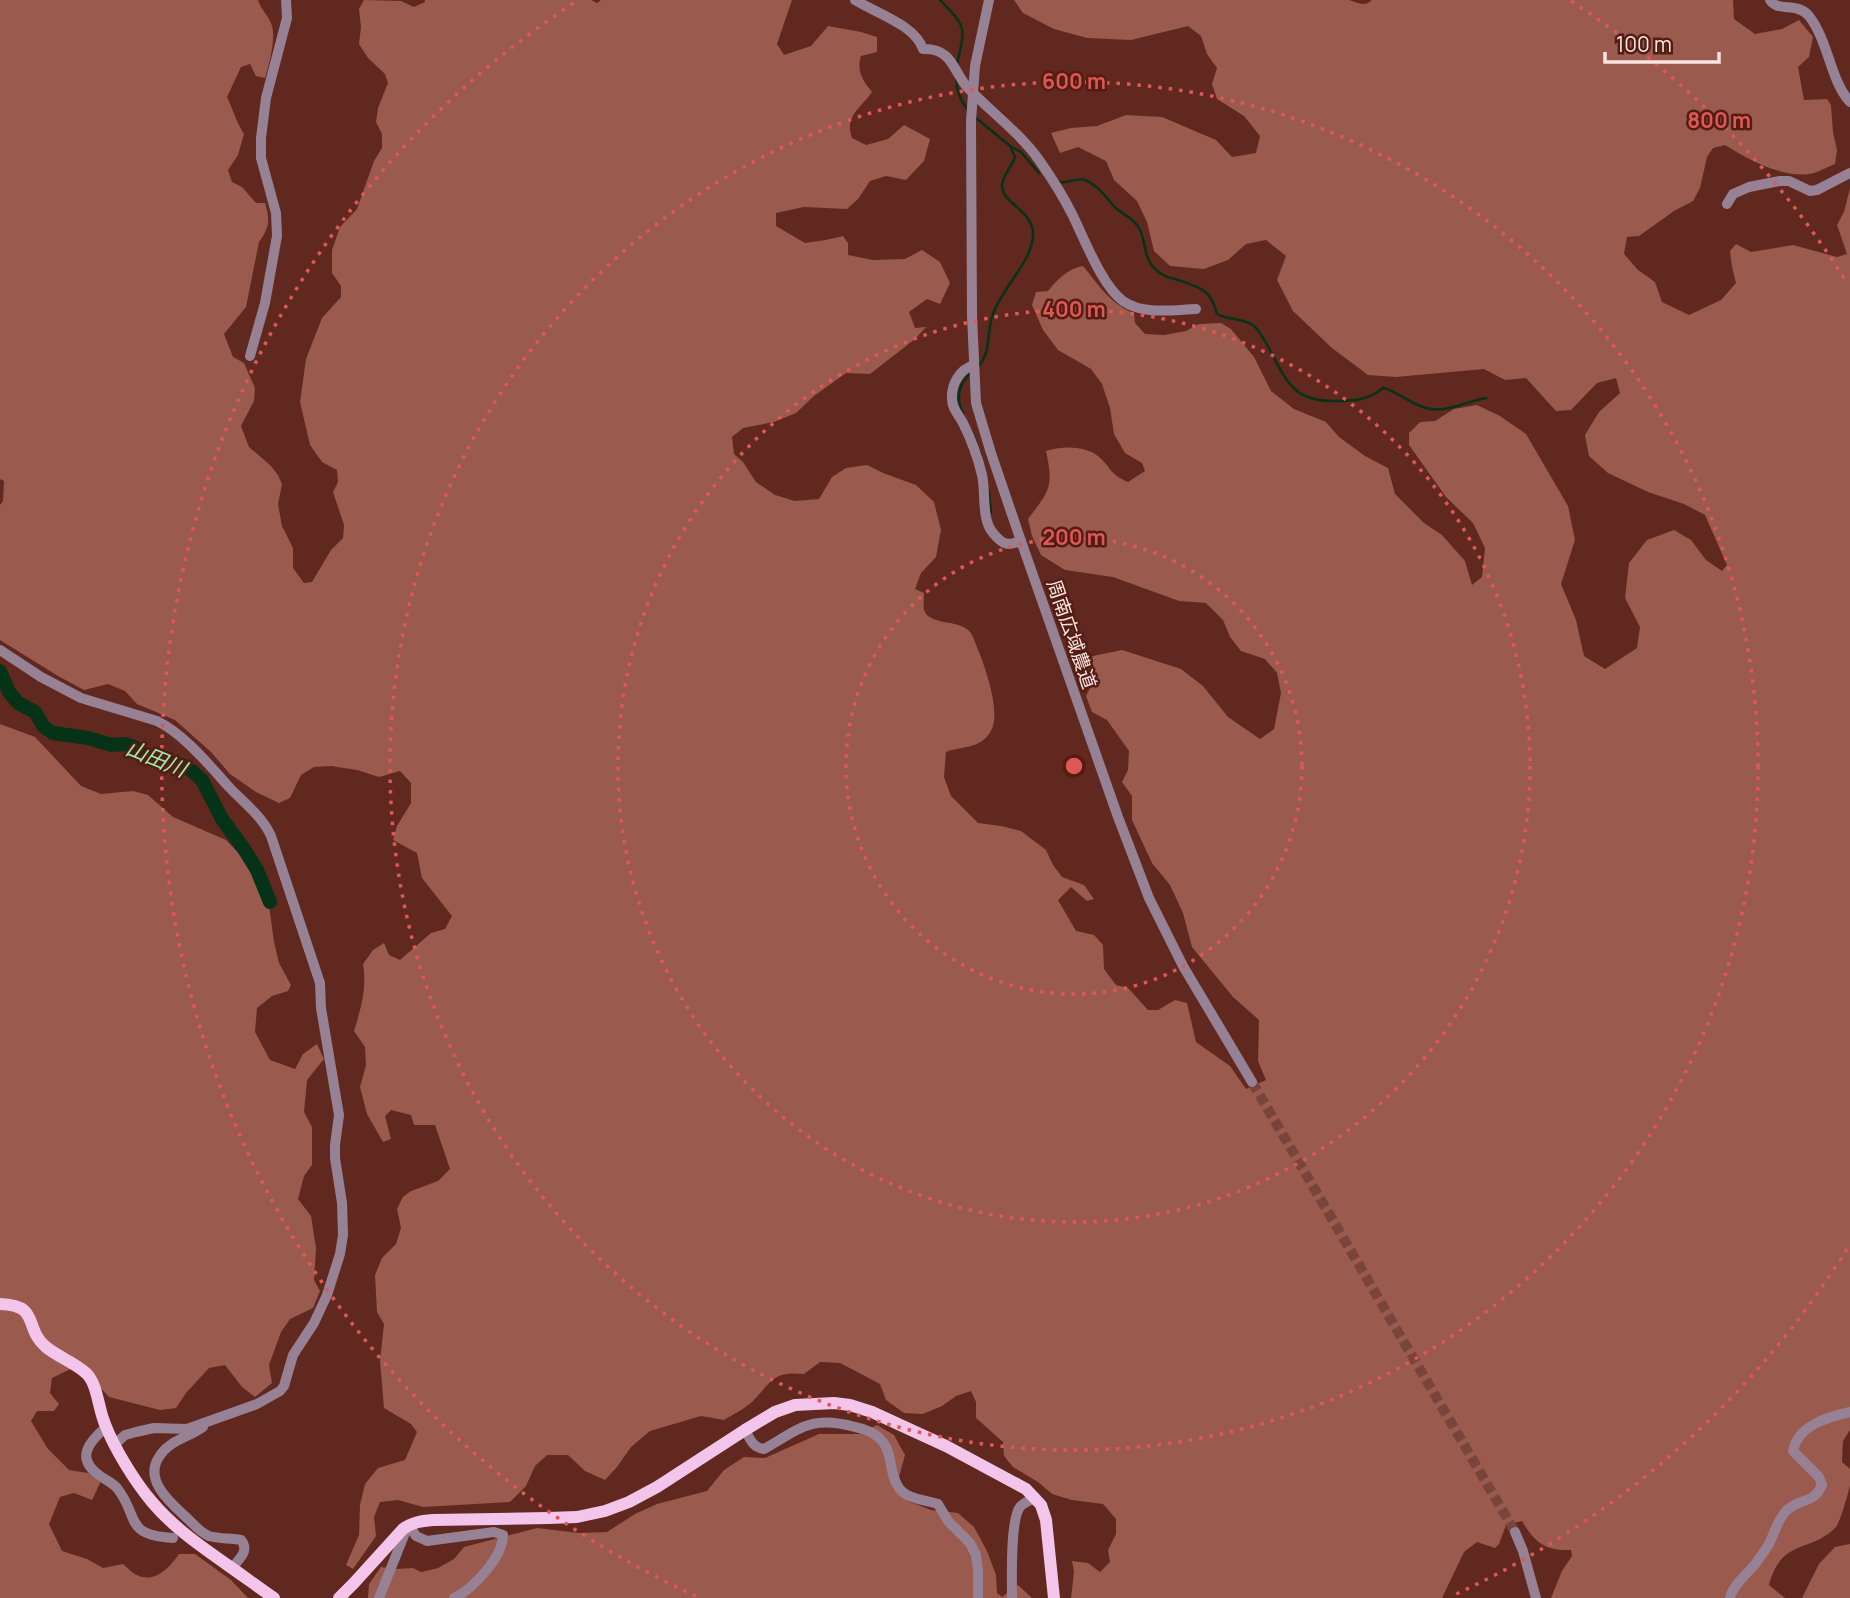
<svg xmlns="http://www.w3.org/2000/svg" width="1850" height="1598" viewBox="0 0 1850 1598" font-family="Manrope,'Noto Sans JP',sans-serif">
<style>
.forest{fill:#9a5a4e}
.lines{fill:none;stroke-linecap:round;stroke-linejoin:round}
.stream{stroke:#053317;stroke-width:2.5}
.river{stroke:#053317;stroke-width:14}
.minor-tunnel{stroke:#78443b;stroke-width:10;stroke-dasharray:10 5;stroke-linecap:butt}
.minor{stroke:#978194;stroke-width:10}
.major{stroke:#f3c5eb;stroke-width:12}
.ring{fill:none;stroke:#e05856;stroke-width:3.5;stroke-dasharray:3.5 7}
.labels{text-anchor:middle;stroke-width:5;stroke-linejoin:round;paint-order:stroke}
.street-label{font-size:19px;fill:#fde6e2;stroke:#541d14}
.water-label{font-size:21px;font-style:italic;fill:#9ceeb1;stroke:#541d14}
.centre{fill:#e05856;stroke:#541d14;stroke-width:3.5}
.ring-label{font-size:21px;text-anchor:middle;font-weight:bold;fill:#e05856;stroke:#541d14;stroke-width:5;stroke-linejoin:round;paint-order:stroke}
</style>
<rect width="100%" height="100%" fill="#60281e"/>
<g class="forest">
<path d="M 0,0 L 258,0 C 261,10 270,17 272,26 C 276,39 269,65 265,78 L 256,76 L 250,64 L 241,67 L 227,97 C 233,109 236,122 244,134 L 238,155 L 228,170 L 232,182 L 242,187 L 256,203 L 265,203 C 270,220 270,227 259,242 L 246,307 L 224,334 L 233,357 L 244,363 L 255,388 L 254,401 L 241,426 L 249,447 L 270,465 L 278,475 L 282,484 L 278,504 L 282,526 L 293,548 L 293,568 L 304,583 L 312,582 L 331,550 L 343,538 L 344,525 L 333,492 L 338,482 L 337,470 L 322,462 L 310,445 L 300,402 L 306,359 L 322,318 L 341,297 L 341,286 L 332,273 L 332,250 L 340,227 L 357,209 L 374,161 L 382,148 L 382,134 L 376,122 L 378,108 L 388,83 L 385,74 L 368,58 L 359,44 L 361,27 L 359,9 L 364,0 L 401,1 L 414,7 L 425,2 L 425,0 L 591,0 L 597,3 L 601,0 L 792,0 L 777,44 L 784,55 L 811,46 L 828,26 L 861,32 L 877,37 L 877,52 L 861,56 C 856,70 863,81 872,92 C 861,108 844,116 852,138 L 866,145 L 888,139 L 904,125 L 930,139 L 924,161 L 906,180 L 886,176 L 870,181 L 858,199 L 847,209 L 804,207 L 776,213 L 776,226 L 805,243 L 826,240 L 843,236 L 848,243 L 848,255 L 873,260 L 905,259 L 922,250 L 940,262 L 950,283 L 940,304 L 927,299 L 909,312 L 915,328 L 926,327 L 915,339 L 870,374 L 846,373 L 814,396 L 796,413 L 774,422 L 743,428 L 732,437 L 734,454 L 743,462 L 756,482 L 775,495 L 795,501 L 819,499 L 832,477 L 846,468 L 867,465 L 883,473 L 916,485 L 934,502 L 941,530 L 936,557 L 921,573 L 915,589 L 924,593 C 924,598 923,605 924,610 C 929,626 960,619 970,632 C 974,637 976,646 979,652 C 986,670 1003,717 989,734 C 979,749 961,746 946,752 L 944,777 L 951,796 L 978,823 L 1001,826 L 1021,831 L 1046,850 L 1053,865 L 1062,877 L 1084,885 L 1094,899 L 1087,901 L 1071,887 L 1058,900 L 1076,931 L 1094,935 L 1103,945 L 1104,969 L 1116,985 L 1128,988 L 1148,1010 L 1158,1010 L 1175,1000 L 1187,1003 L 1196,1042 L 1230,1066 L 1246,1089 L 1266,1080 L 1258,1061 L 1259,1020 L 1233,997 L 1192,947 L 1183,913 L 1170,885 L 1152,863 L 1132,820 L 1132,796 L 1122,782 L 1128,770 L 1129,751 L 1107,720 L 1092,712 L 1086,696 L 1093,682 L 1087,664 L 1093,656 L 1122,650 L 1181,669 L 1203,686 L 1228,717 L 1260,739 L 1274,729 L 1281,693 L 1277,673 L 1265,659 L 1241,651 L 1230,637 L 1223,620 L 1206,603 L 1179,601 L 1113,577 L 1065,570 L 1041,555 L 1032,536 L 1028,519 C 1049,491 1054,488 1046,451 C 1061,446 1086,445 1099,457 C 1112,468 1109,474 1128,482 L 1145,471 L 1142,463 L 1125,453 L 1114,434 L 1110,408 L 1102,384 L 1091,369 L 1058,350 L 1043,330 L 1032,305 L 1036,292 L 1048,291 C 1057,280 1068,268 1083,266 C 1098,284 1110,304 1134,313 L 1135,323 L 1145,334 L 1164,335 L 1186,331 L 1199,324 L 1221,323 L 1231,329 L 1254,357 L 1271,391 L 1294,409 L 1326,422 L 1339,437 L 1365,456 L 1388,468 L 1395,494 L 1424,523 L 1442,535 L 1465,561 L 1472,585 L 1482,577 L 1485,548 L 1473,523 L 1446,497 L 1409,445 L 1409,433 L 1420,422 L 1435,421 L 1454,409 L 1477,405 L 1500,416 L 1526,434 L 1568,506 L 1575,540 L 1561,584 L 1576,620 L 1584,656 L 1605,669 L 1637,648 L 1640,627 L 1625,598 L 1629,563 L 1647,540 L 1674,530 L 1691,540 L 1706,560 L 1722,571 L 1727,565 L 1705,515 L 1684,504 L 1648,492 L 1608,473 L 1589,456 L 1585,435 L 1599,412 L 1620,393 L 1616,378 L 1597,383 L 1571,410 L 1556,411 L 1526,378 L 1505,380 L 1484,369 L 1396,377 L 1368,375 L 1332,348 L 1293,311 L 1277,280 L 1286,256 L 1266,240 L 1246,244 L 1228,260 L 1204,269 L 1170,266 L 1154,251 L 1147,222 L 1137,201 L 1114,180 L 1106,161 L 1078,147 L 1060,153 L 1051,133 L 1071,128 L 1097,126 L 1126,115 L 1162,117 L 1216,140 L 1232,157 L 1256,153 L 1260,136 L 1244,116 L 1217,99 L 1212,84 L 1217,68 L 1207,54 L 1201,36 L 1188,26 L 1131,40 L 1087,38 L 1054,29 L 1023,13 L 1014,0 L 1349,0 C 1357,3 1365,7 1372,0 L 1733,0 L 1734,19 L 1755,34 L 1782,29 L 1799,20 L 1813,37 L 1809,57 L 1798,67 L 1804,100 L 1827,99 L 1831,105 L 1833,132 L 1837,150 L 1835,164 C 1827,167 1817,173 1809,174 C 1782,178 1747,159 1725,145 L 1713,148 L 1707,157 L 1700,188 L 1693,201 L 1674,211 L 1639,236 L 1627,237 L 1624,254 L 1638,270 L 1655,282 L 1662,302 L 1689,315 L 1721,300 L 1736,283 L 1732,267 L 1730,251 L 1736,244 L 1751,252 L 1793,245 L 1837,257 L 1847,254 L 1837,225 L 1844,212 L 1850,188 L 1850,1430 L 1843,1441 L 1842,1462 L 1850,1469 C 1850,1474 1850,1480 1850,1485 C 1849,1491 1840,1523 1836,1527 C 1810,1554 1782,1537 1769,1585 L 1785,1598 L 1551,1598 L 1562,1571 L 1572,1556 L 1571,1550 C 1545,1551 1535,1543 1522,1521 L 1506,1525 L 1499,1544 L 1495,1548 L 1477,1542 L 1464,1552 L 1442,1598 L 1071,1598 L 1074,1572 L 1072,1561 L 1088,1563 L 1100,1572 L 1110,1562 L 1108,1550 L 1116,1534 L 1116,1519 L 1103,1504 L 1072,1500 L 1052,1494 L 1038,1482 L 1013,1467 L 1004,1456 L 1003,1442 L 976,1418 L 976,1402 L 971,1391 L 956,1396 L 942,1406 L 923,1414 L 904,1413 L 886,1400 L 880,1384 L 840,1363 L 820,1362 L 804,1374 C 773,1371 772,1381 753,1401 C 745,1409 733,1414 724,1420 L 701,1416 L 650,1431 L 631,1447 L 617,1467 L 605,1480 L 585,1471 L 568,1455 L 547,1455 L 535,1466 L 526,1486 L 510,1502 L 423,1507 L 398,1500 L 380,1502 L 374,1517 L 376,1536 L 353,1569 L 346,1565 L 359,1535 L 360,1505 L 365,1484 L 378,1468 L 405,1460 L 417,1432 L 411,1424 L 384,1408 L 380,1361 L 384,1324 L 377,1312 L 375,1275 L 382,1258 L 396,1244 L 401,1228 L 397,1209 L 403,1197 L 411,1191 L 438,1181 L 450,1169 L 435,1125 L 414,1125 L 411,1115 L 391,1110 L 385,1116 L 391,1139 L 383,1142 L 367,1114 L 360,1087 L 366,1065 L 365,1047 L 354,1031 C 361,1008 367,988 363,964 L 373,950 L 384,943 L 389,955 L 400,960 L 431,933 L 445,929 L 452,916 L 422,878 L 417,853 L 393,840 L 397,826 L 411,803 L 411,783 L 400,771 L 379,777 L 357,770 L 331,766 L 314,767 L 301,775 L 290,798 L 279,803 L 256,792 L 230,774 L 211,752 L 175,720 L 137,704 L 125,691 L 108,684 L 84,690 L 58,676 L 0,640 L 0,505 L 3,501 L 4,481 L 0,479 Z"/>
<path d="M 0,724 L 35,737 L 81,786 L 101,794 L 133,791 L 148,795 L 173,817 L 226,840 L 249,864 L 269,905 L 274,942 L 279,963 L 291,985 L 288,991 L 272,996 L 257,1008 L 255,1032 L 270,1060 L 295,1069 L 303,1054 L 317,1044 L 324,1059 L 307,1080 L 304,1112 L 312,1127 L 312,1165 L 304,1176 L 298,1199 L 311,1216 L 316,1248 L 314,1280 L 320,1291 L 313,1308 L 290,1319 L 281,1332 L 269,1365 L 272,1383 L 255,1397 L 242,1387 L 225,1365 L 209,1368 L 186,1393 L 176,1408 L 160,1410 L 109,1397 L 79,1365 L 52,1378 L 50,1393 L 59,1404 L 54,1411 L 37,1411 L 31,1421 L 48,1449 L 69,1470 L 88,1473 L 101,1481 L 92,1500 L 74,1493 L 60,1497 L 49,1524 L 62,1551 L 87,1559 L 103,1568 L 123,1564 C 127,1567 132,1573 137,1575 C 155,1584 170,1567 179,1554 L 195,1554 L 231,1580 L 248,1598 L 0,1598 Z"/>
<polygon points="877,1425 894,1435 905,1455 899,1477 908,1501 931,1510 958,1513 974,1527 987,1551 996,1575 997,1593 1002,1597 1018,1585 1032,1598 368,1598 369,1584 381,1567 396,1569 413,1568 421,1572 438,1568 454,1559 464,1547 537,1528 579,1533 607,1532 635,1514 657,1504 707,1491 724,1470 744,1457 765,1458 819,1434 859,1434"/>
<polygon points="1850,1544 1850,1598 1802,1598 1819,1564 1835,1547"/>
</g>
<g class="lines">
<g class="stream">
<path d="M 940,0 C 968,29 965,26 957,65"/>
<path d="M 956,78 C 956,91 960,100 968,110"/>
<polyline points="975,117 1010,146 1021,152 1039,173"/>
<path d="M 1059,182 C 1069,184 1076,177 1085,180 C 1100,186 1106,199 1117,209 C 1127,217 1138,221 1142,235 C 1146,250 1146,264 1160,273 C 1164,276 1170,278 1175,279 C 1198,287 1211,288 1217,314 L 1221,316 C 1230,319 1246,320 1253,325 C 1258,329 1263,338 1266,343 C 1286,378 1290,402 1336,401 C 1355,401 1368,400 1383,388 C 1400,392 1412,406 1430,409 C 1448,412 1468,401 1486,398"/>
<path d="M 979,366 C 992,349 986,333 993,314 C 1002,288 1030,264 1033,237 C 1035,211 1004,205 1002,187 C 1001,178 1012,166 1015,157 L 1010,146"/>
<path d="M 963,413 C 955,399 959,383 971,373"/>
<polyline points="972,432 981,455"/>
<polyline points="989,492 991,513"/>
</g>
<polyline class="river" points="0,671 9,692 18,703 35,712 44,727 53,733 88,738 112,745 124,744 134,747 148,757 182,765 192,771 202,780 222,819 244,849 257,870 270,902"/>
<polyline class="minor-tunnel" points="1252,1082 1515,1532"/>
<g class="minor">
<path d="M 855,0 C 876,13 915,25 923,49 C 953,48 953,72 968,88 C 991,112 1020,133 1039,160 C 1051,177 1063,196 1072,214 C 1084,238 1102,286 1123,301 C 1143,315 1172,310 1196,309"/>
<polyline points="989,0 975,66 971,121 972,316 976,403 991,453 1021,541 1118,817 1149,898 1183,966 1252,1082"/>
<path d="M 1770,0 C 1778,13 1796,1 1809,16 C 1829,42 1830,80 1850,102"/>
<polyline points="1727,204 1733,194 1749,187 1780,181 1789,181 1810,191 1817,190 1850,173"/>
<polyline points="250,356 265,303 277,236 276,213 261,158 261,138 266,98 287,18 286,0"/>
<path d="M 974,365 C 960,369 951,384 952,399 C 952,409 959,415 963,423 C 971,439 978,458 982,475 C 986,492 981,519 993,533 C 1003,545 1007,546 1021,541"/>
<path d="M 0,650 L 41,677 L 81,698 L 157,721 C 184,734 209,765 229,787 C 244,803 262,816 271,836 L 320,983 L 321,1008 L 339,1115 L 335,1145 L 335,1158 L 342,1203 L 343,1235 L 340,1254 L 327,1295 L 314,1323 L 293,1355 L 284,1386 L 280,1391 L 257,1404 L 187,1429 L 154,1428 L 136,1432 L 125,1435 L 115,1444"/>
<path d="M 106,1427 C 89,1442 75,1458 99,1475 C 105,1480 112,1482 117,1488 C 140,1517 123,1535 173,1538"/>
<path d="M 203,1427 C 188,1438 169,1440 159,1457 C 143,1481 172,1504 188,1519 C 194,1525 201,1533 209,1536 C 219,1539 231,1538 241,1540 C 250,1551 239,1559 232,1568"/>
<path d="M 745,1430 C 750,1439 753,1448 764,1449 C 801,1428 811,1415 855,1427 C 866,1429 876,1433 883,1442 C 893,1455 889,1475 899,1488 C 906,1499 927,1500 938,1504 L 948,1521 L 970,1543 L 976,1555 L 978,1571 L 978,1598"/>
<path d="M 409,1525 L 416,1536 L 427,1541 L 494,1532 L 503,1535 C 503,1557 473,1589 454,1598"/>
<polyline points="1515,1532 1523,1551 1536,1598"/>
<polyline points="379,1598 407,1528"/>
<path d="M 1012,1598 C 1012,1580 1010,1520 1020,1507 C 1023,1503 1031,1500 1035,1497"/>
<path d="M 1730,1598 C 1732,1586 1748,1573 1756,1563 C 1760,1557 1765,1551 1769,1544 C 1775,1532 1777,1520 1787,1510 C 1800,1498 1814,1504 1822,1485 L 1819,1477 L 1793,1451 C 1798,1425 1828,1417 1850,1412"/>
</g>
<g class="major">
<path d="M 0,1304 C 41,1305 23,1328 46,1347 C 58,1357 76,1363 87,1374 C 98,1386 98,1408 105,1424 C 114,1448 135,1482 152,1502 C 173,1527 199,1545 226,1564 C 242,1575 258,1587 274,1598"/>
<path d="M 339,1598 L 354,1583 L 403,1529 C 412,1522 422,1521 433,1520 L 548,1518 L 577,1517 L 605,1511 L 629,1502 L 657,1487 L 745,1430 L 775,1412 L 795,1405 L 834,1403 L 850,1405 L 872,1412 L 946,1446 L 1026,1489 L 1041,1505 L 1046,1520 L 1054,1598"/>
</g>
</g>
<g class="ring">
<circle cx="1074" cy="766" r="228"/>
<circle cx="1074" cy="766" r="456"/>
<circle cx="1074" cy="766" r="684"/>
<path d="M1847 1249A912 912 0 0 1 1452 1596M696 1596A912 912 0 0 1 577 1M1571 1A912 912 0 0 1 1847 283"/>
</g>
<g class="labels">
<g class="street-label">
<text transform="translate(1072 634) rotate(71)" y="7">周南広域農道</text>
</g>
<g class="water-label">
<text transform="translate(156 759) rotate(22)" y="7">山田川</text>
</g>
</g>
<circle cx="1074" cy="766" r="10" class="centre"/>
<g class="ring-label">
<text x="1074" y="89">600 m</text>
<text x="1719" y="128">800 m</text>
<text x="1074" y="317">400 m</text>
<text x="1074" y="545">200 m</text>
</g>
<path d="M1605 52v10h114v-10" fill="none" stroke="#fde6e2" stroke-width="3.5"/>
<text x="1616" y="52" font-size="21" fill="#fde6e2" stroke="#541d14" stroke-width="5" paint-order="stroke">100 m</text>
</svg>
